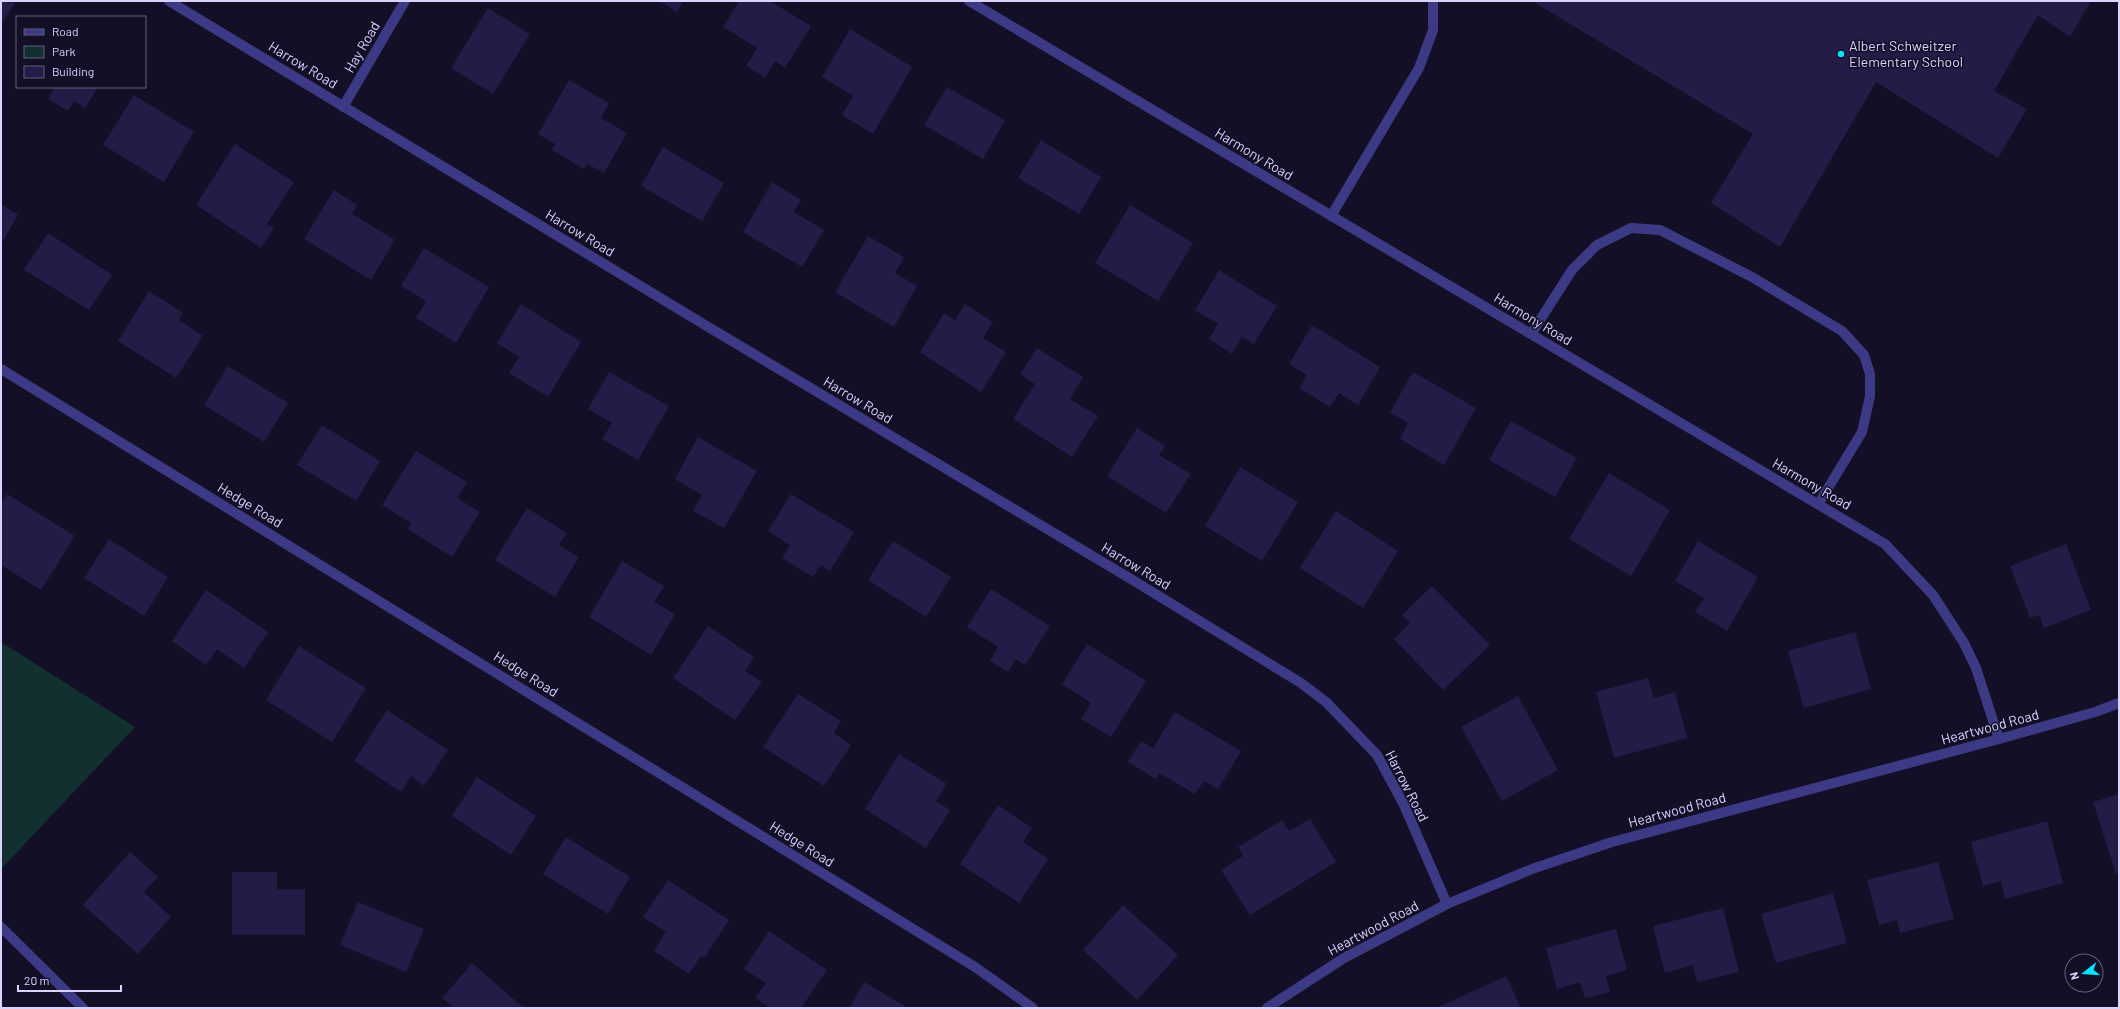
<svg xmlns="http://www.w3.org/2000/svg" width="2120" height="1009" viewBox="0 0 2120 1009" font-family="Barlow,sans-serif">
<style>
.green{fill:#12302f}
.building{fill:#241b47}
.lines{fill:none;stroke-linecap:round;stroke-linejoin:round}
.service{stroke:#3d3a85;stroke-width:10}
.minor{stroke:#3d3a85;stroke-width:10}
.poi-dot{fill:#00e5ff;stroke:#130f26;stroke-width:1.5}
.labels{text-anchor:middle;stroke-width:3;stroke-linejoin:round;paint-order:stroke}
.poi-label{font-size:14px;fill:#d9d4ff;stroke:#130f26;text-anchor:start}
.street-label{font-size:14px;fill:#d9d4ff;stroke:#130f26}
</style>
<rect width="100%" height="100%" fill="#130f26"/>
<polygon class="green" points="1,642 135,727 1,869"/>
<g class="building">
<polygon points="1,1 15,3 1,24"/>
<polygon points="659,1 683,1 677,12"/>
<polygon points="739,1 770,1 811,26 785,68 775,61 765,78 746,66 757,48 723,27"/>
<polygon points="1532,1 2091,1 2070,37 2038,15 1994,91 2027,109 1998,158 1876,82 1780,247 1711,203 1753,134"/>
<polygon points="488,8 530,34 493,94 451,68"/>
<polygon points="850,29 912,67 873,134 842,115 853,96 822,77"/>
<polygon points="569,80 609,103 601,118 627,133 604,173 587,164 584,169 552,150 555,144 538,134"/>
<polygon points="50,87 98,87 85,108 74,101 68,111 48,99 54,89"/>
<polygon points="947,87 1005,120 983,159 924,125"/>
<polygon points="134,95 194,132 164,182 103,145"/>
<polygon points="1041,140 1101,177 1079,214 1018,178"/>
<polygon points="235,144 294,182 267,224 274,228 261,248 196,205"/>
<polygon points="663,147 724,183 702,221 641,186"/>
<polygon points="772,182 801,200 794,212 824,230 802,267 743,232"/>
<polygon points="334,190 357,205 352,214 395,240 371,280 304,239"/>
<polygon points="1,204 18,215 1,244"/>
<polygon points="1130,205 1193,243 1158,301 1095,263"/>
<polygon points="48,233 112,275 89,310 24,270"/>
<polygon points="868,236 904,257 895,273 917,286 894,327 835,292"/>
<polygon points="424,248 489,287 456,343 416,318 426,301 401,286"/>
<polygon points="1219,270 1277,306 1254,344 1242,337 1232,354 1209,339 1218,324 1195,310"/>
<polygon points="149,291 183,313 179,320 203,336 176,378 118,341"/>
<polygon points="521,304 581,342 548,397 509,373 519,357 497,343"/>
<polygon points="965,304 993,322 983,338 1006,352 981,392 920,352 944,313 955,320"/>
<polygon points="1312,325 1380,367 1358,405 1339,393 1330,407 1299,388 1307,375 1289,364"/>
<polygon points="1037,348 1083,377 1070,399 1098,416 1072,457 1013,419 1035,384 1020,374"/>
<polygon points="228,366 288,403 264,442 204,405"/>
<polygon points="609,372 669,406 638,460 602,439 612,423 588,409"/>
<polygon points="1413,372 1476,408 1444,465 1400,439 1408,423 1390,412"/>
<polygon points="1511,421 1577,458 1555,497 1489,460"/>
<polygon points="322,425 380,461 356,501 297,465"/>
<polygon points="1137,428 1165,446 1159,455 1191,474 1166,513 1107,476"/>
<polygon points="698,437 757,471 724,528 693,511 702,495 675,479"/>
<polygon points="416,451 467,482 457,498 480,512 452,557 408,529 411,523 382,505"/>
<polygon points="1240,467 1298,502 1262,561 1205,526"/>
<polygon points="1609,473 1670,510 1631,576 1569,539"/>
<polygon points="7,494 75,536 41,590 1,565 1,504"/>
<polygon points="791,494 854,532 830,571 821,565 813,577 782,558 790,545 768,531"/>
<polygon points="527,508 567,533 559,545 579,557 555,597 495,560"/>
<polygon points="1336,511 1398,551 1363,608 1300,568"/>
<polygon points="109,539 168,577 144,616 84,578"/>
<polygon points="893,541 951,577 926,617 868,580"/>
<polygon points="1698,541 1758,577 1727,631 1695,612 1704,598 1675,581"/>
<polygon points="2066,544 2091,610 2044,628 2039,615 2030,618 2010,566"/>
<polygon points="622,561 664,586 654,602 675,614 651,655 589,617"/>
<polygon points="1432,586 1490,645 1443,690 1394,639 1410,623 1402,615"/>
<polygon points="991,589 1050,626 1025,665 1016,659 1008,672 990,661 998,647 967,627"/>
<polygon points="206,590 268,632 244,668 217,649 206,665 172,641"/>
<polygon points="708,626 754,657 745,671 762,682 735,720 673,678"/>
<polygon points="1855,632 1871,689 1804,708 1788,651"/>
<polygon points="1087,644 1146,681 1111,737 1081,719 1091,703 1062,684"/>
<polygon points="299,646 366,688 332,742 266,700"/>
<polygon points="1648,678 1654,698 1675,692 1687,738 1614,758 1596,692"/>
<polygon points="798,694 841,721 834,733 851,745 824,786 763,747"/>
<polygon points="1518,696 1558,770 1502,801 1461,727"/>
<polygon points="387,710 448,750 424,786 411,776 401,792 354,761"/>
<polygon points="1175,712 1241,751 1218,789 1204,781 1195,794 1159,773 1156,779 1128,762 1141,741 1153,748"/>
<polygon points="899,754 947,784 936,801 950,810 926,848 865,809"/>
<polygon points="477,777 536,816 511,855 452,816"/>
<polygon points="2119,794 2119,873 2116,874 2093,802"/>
<polygon points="998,805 1032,828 1023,842 1048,859 1019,903 960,864"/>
<polygon points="1310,819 1336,862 1250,915 1221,870 1243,856 1238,847 1282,820 1289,831"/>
<polygon points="2047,821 2063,883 2005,899 2001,881 1983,886 1971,842"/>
<polygon points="566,837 630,877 608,914 543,874"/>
<polygon points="130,852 158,877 144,892 171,917 138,954 83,905"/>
<polygon points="1938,862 1954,919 1900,933 1897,920 1879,925 1867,880"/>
<polygon points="232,872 277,872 277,889 305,889 305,935 232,935"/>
<polygon points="668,880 729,920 704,958 701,956 689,974 654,951 666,932 643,917"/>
<polygon points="1833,893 1847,943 1776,963 1761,914"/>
<polygon points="358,902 424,929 406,972 340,945"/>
<polygon points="1123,905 1178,955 1137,1000 1083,950"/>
<polygon points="1723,908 1739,972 1697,982 1693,965 1665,973 1653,926"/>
<polygon points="1616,929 1627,970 1606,976 1610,992 1585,998 1580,982 1557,989 1546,948"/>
<polygon points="769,931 827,970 801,1008 770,1008 755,998 766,983 744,969"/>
<polygon points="472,963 524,1008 454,1008 442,998"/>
<polygon points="1506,976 1521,1008 1436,1008"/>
<polygon points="864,982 908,1008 849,1008"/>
</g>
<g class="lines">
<g class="service">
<polyline points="1331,216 1419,68 1433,30 1433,1"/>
<polyline points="1531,334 1572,270 1597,245 1631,228 1660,230 1752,277 1842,331 1864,355 1870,374 1870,396 1862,432 1819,503"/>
</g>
<g class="minor">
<polyline points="169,1 705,325 1131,579 1301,683 1326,702 1377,755 1404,805 1447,904"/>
<polyline points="969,1 1885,544 1933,595 1964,643 1976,668 1999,739"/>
<polyline points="343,107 405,1"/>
<polyline points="1,369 975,967 1033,1008"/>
<polyline points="1,927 83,1008"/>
<polyline points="1267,1008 1344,958 1447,904 1532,869 1612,842 1999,739 2095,712 2119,703"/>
</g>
</g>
<circle class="poi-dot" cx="1841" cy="54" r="4"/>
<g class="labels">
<g class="poi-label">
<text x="1849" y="51">Albert Schweitzer<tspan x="1849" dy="16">Elementary School</tspan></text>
</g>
<g class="street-label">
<text transform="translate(362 47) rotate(-60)" y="5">Hay Road</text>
<text transform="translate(303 65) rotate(31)" y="5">Harrow Road</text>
<text transform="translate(1254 154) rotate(31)" y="5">Harmony Road</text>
<text transform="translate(580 233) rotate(31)" y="5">Harrow Road</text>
<text transform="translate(1533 319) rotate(31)" y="5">Harmony Road</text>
<text transform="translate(858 400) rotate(31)" y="5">Harrow Road</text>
<text transform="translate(1812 484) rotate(30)" y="5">Harmony Road</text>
<text transform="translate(250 505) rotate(31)" y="5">Hedge Road</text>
<text transform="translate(1136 566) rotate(31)" y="5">Harrow Road</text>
<text transform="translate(526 674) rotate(32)" y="5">Hedge Road</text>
<text transform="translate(1990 727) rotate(-15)" y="5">Heartwood Road</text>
<text transform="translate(1407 786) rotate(63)" y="5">Harrow Road</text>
<text transform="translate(1677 810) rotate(-15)" y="5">Heartwood Road</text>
<text transform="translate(802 844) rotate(32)" y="5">Hedge Road</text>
<text transform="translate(1373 928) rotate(-28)" y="5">Heartwood Road</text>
</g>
</g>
<rect width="2120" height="1009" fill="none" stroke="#d9d4ff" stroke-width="4"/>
<rect x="16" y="16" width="130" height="72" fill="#130f26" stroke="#625e7d"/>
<rect x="24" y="29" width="20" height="6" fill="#3d3a85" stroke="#625e7d"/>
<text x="52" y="36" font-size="12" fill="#d9d4ff">Road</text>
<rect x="24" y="46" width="20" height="12" fill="#12302f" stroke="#625e7d"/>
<text x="52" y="56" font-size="12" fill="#d9d4ff">Park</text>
<rect x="24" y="66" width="20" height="12" fill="#241b47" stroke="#625e7d"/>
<text x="52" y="76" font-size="12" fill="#d9d4ff">Building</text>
<g transform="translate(2084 973) rotate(253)"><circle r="19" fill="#130f26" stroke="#625e7d"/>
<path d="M0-3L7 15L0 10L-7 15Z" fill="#00e5ff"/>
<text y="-6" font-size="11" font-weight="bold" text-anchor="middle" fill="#d9d4ff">N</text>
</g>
<path d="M18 985v6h103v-6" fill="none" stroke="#d9d4ff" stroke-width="2"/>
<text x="24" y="985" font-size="12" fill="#d9d4ff" stroke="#130f26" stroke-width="3" paint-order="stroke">20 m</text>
</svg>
